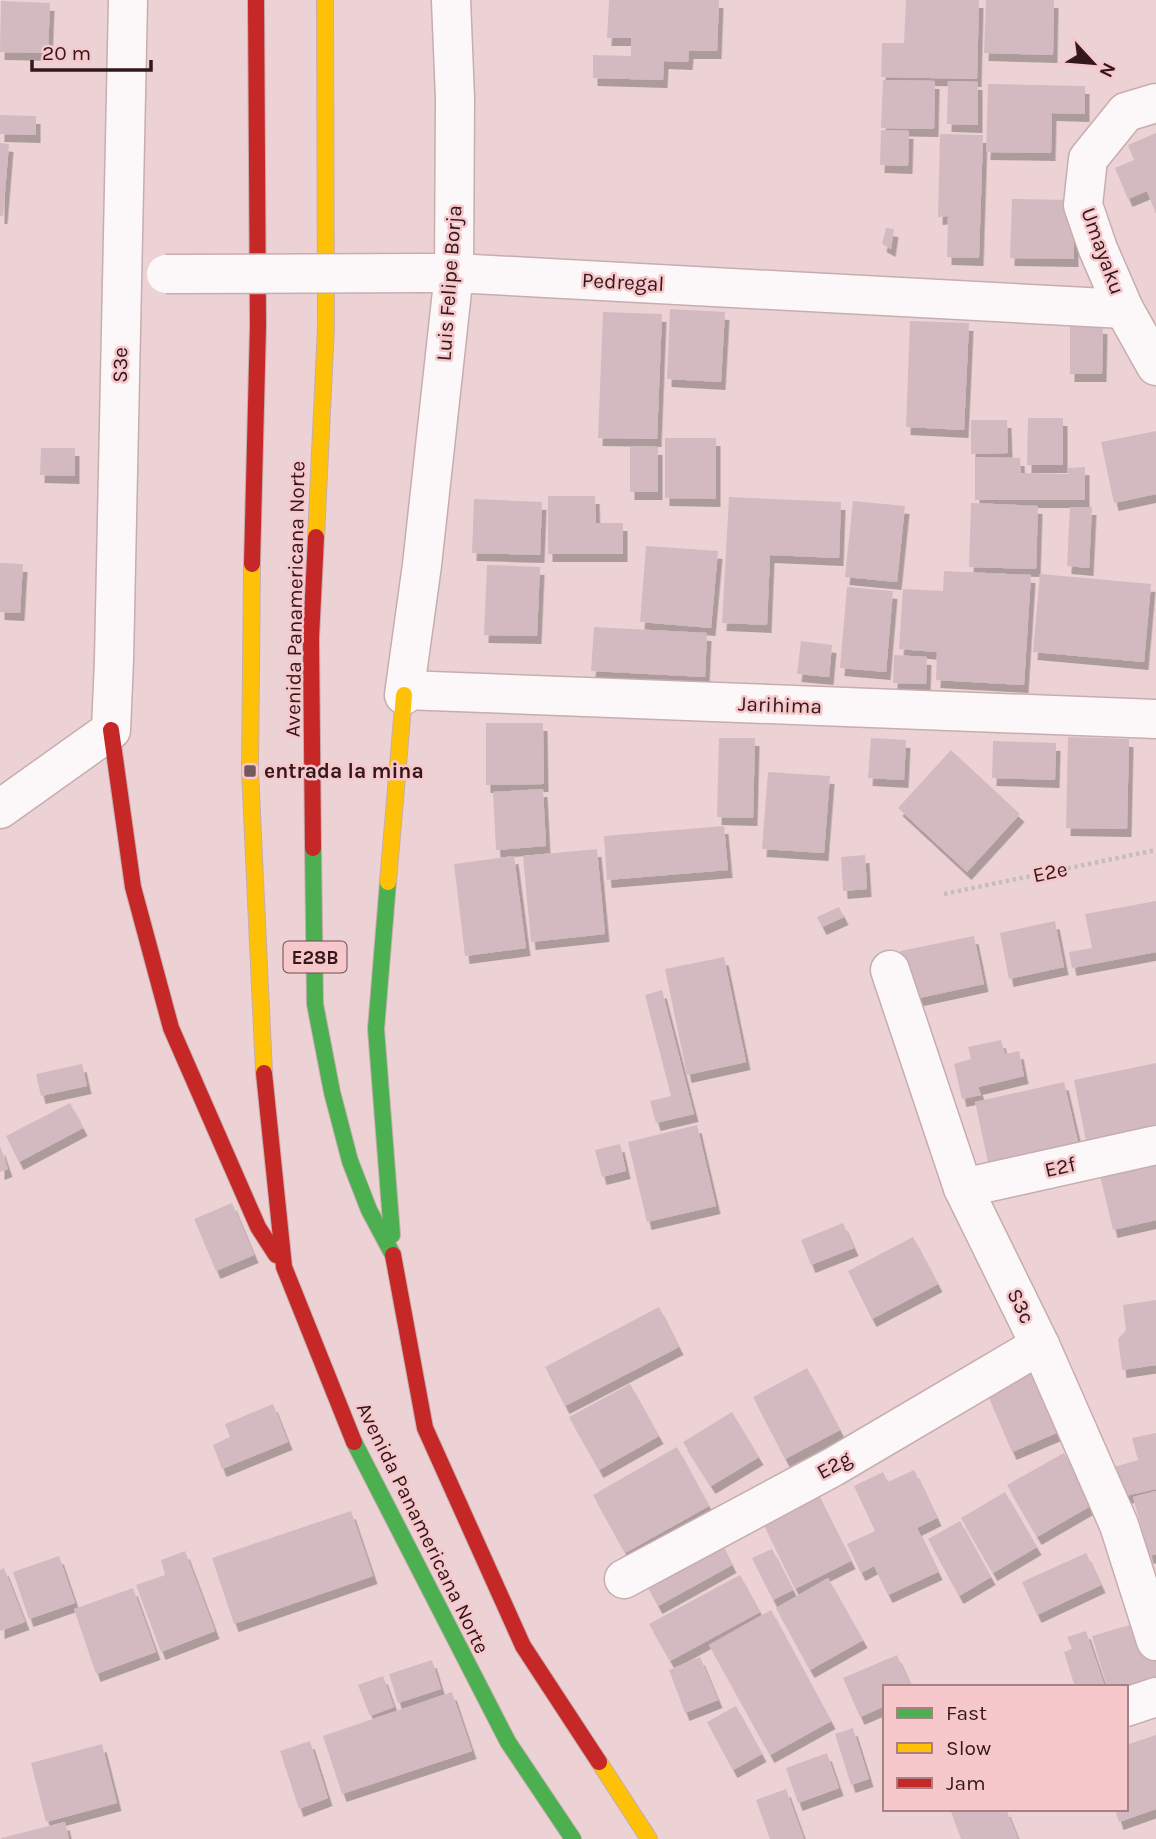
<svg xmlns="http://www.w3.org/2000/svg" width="1156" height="1839" viewBox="0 0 1156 1839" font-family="Karla,sans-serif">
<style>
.building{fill:#d3bac1;filter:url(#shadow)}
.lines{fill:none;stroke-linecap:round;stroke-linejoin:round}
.street-casing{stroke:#c7adaf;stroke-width:41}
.fast-casing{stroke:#c7adaf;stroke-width:18}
.slow-casing{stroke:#c7adaf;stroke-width:18}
.jam-casing{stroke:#c7adaf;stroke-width:18}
.path{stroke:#c6bdbd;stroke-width:4.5;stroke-dasharray:3.5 3.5;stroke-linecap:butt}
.street{stroke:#fcf8f9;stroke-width:38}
.fast{stroke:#4caf50;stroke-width:16}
.slow{stroke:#ffc107;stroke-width:16}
.jam{stroke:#c62828;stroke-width:16}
.street-bridge-casing{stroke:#c7adaf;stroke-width:41;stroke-linecap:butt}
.street-bridge{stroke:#fcf8f9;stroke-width:38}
.poi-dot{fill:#74585b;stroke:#f6c8cb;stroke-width:2.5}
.labels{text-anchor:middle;stroke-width:5;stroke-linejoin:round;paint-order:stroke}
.shield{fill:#f6c8cb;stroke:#6e4c4f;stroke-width:2}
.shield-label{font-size:19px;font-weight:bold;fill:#33171a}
.street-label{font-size:21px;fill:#33171a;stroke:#f6c8cb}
.poi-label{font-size:21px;font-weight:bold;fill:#33171a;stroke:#f6c8cb;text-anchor:start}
</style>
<defs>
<filter id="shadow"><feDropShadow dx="4.5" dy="8" stdDeviation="0" flood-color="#0004"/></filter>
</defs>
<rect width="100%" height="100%" fill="#ecd2d4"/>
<g class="building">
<polygon points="609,0 719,0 717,51 689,51 688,62 664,61 663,80 593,78 593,55 631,56 631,38 607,38"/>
<polygon points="906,0 979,0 977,79 881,77 882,43 904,43"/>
<polygon points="986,0 1054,0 1053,55 984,53"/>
<polygon points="1,1 50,3 48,53 0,52"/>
<polygon points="883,80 935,81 934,129 881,128"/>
<polygon points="948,81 978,82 978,125 947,124"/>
<polygon points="988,84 1085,86 1085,114 1052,113 1051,153 986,152"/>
<polygon points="0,115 36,116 36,135 0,134"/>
<polygon points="881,130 909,131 908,166 880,165"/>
<polygon points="1156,133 1156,214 1147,191 1128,199 1115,168 1134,160 1128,145"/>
<polygon points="940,134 983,135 979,258 947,257 948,216 938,217"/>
<polygon points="0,143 9,144 3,216 0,216"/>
<polygon points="1012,199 1074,200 1074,259 1010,258"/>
<polygon points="886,228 894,229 891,249 882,244"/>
<polygon points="670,309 725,312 721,382 667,379"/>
<polygon points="603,312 662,314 657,439 598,438"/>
<polygon points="910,321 969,323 964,430 906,427"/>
<polygon points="1070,326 1103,326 1102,374 1070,374"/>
<polygon points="1028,418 1063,418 1063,465 1027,465"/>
<polygon points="971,420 1007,420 1008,453 971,454"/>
<polygon points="1156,431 1156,494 1114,503 1101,442"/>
<polygon points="665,438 716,438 716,499 665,498"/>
<polygon points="630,446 658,447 658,492 630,492"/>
<polygon points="41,448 75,448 75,476 40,475"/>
<polygon points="975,457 1020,458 1021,473 1068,474 1068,468 1085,467 1085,500 975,500"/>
<polygon points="548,496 595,496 596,523 623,523 623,554 548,554"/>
<polygon points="729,497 841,502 839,558 770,555 767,625 722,623"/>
<polygon points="474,499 542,502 540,555 472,553"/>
<polygon points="853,501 905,506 897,582 845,577"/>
<polygon points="971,503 1038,506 1036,569 969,567"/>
<polygon points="1070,507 1092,507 1089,568 1067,566"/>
<polygon points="646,546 718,551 711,628 640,622"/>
<polygon points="0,563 23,564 20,613 0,612"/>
<polygon points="487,565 540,567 537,636 484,635"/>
<polygon points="944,571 1031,575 1024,685 936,680 937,652 899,649 903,589 943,591"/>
<polygon points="1040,574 1151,584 1144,662 1033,652"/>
<polygon points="847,587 893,591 886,672 840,668"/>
<polygon points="594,627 707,633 705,677 591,671"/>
<polygon points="801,641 832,645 829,677 797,674"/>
<polygon points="894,655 927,657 926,684 893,683"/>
<polygon points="486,723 543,723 544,784 486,785"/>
<polygon points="1068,737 1129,739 1127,829 1066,828"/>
<polygon points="719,738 755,738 753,818 717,817"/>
<polygon points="871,738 906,740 904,780 868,778"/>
<polygon points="993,741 1056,743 1055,780 992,778"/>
<polygon points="951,750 1020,814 967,872 898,808"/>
<polygon points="768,772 830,776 824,853 762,849"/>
<polygon points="543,789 546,846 496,850 493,792"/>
<polygon points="724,826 728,870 607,880 604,836"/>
<polygon points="597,849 605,934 531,942 523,856"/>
<polygon points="865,855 867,889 843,891 841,857"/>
<polygon points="514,856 526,948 465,956 454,864"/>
<polygon points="1156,901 1156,952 1072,968 1069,952 1092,948 1085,914"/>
<polygon points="839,907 844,917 822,927 817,917"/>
<polygon points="1055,921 1064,967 1009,979 1000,933"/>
<polygon points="974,936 984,984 910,1000 900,951"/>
<polygon points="724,957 746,1062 687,1075 665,969"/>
<polygon points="662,990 694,1114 656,1123 650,1101 671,1096 645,995"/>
<polygon points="1001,1040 1005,1054 1019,1051 1024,1076 978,1087 981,1095 962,1099 954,1064 971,1059 968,1047"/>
<polygon points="1156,1063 1156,1127 1086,1141 1074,1080"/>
<polygon points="82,1064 87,1086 41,1096 36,1074"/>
<polygon points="1064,1082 1079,1146 989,1167 975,1102"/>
<polygon points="70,1103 83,1128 19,1162 6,1136"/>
<polygon points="697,1125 716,1206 647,1222 628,1142"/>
<polygon points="620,1144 626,1171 602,1177 595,1150"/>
<polygon points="0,1146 8,1169 0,1172"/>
<polygon points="1156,1158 1156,1220 1113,1230 1099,1171"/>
<polygon points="232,1203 254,1255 216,1271 194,1219"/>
<polygon points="843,1223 854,1248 811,1265 801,1240"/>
<polygon points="913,1237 938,1284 872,1319 848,1271"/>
<polygon points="1156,1300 1156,1365 1122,1370 1118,1339 1126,1330 1123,1305"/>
<polygon points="659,1307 679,1347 565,1406 545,1367"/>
<polygon points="807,1368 840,1430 785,1459 753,1397"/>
<polygon points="1033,1371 1059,1432 1012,1452 986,1391"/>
<polygon points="630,1384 659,1436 599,1470 569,1417"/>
<polygon points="273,1404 288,1442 222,1469 213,1445 230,1437 225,1424"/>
<polygon points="732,1412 759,1457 711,1486 683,1442"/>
<polygon points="1156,1433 1156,1489 1121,1497 1114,1467 1138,1460 1132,1438"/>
<polygon points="677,1447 709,1506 625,1553 593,1495"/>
<polygon points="1064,1453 1094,1504 1037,1537 1007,1485"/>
<polygon points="914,1470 937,1518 917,1528 938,1572 888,1595 874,1566 861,1573 847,1544 875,1531 854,1486 883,1472 888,1482"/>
<polygon points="815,1489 851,1561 795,1589 760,1517"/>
<polygon points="1156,1491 1156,1554 1149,1556 1133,1497"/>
<polygon points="1005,1492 1037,1547 993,1573 961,1518"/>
<polygon points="351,1511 373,1576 234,1624 212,1558"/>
<polygon points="960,1521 991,1577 959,1596 928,1539"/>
<polygon points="719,1539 732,1565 658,1606 644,1580"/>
<polygon points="772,1549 793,1590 773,1600 752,1558"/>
<polygon points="185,1551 215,1631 161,1652 136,1585 165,1575 161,1560"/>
<polygon points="1086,1553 1101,1585 1037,1615 1022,1582"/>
<polygon points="59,1556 75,1603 29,1619 13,1572"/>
<polygon points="4,1568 25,1622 0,1631 0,1570"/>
<polygon points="740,1575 760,1612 670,1661 649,1624"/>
<polygon points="828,1578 863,1640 810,1670 776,1608"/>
<polygon points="133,1588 156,1652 96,1674 74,1609"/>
<polygon points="771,1610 831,1721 770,1755 709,1645"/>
<polygon points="1143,1621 1156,1665 1156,1686 1107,1687 1092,1636"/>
<polygon points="1086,1631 1105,1687 1075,1687 1064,1652 1072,1649 1067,1637"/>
<polygon points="897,1655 911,1687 885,1687 885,1706 860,1717 843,1678"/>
<polygon points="700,1657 718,1700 685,1713 669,1670"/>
<polygon points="432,1660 441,1689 398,1703 389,1674"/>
<polygon points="383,1676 394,1707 370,1716 358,1685"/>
<polygon points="452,1692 472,1751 342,1794 323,1736"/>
<polygon points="736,1706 762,1754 733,1770 707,1722"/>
<polygon points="853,1728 869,1779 851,1785 835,1734"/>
<polygon points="1156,1735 1156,1809 1119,1822 1115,1809 1126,1809 1126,1745"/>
<polygon points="310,1741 328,1798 299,1809 280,1751"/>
<polygon points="102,1744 117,1803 46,1822 31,1763"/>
<polygon points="827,1753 839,1788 798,1803 786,1768"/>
<polygon points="786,1789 804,1839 770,1839 756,1800"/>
<polygon points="950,1809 1006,1809 1018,1839 961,1839"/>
<polygon points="65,1822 69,1839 1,1839 1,1838"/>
</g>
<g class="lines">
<g class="street-casing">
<g id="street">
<polyline points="1156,103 1126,112 1088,159 1083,205 1098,249 1124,309 1156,366"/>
<polyline points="423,273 454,273 1124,309"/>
<polyline points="405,690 1156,719"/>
<polyline points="404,695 422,565 454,273 455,98 451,0"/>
<polyline points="0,809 111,730 114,660 128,0"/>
<polyline points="890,970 963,1188 1040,1345 1119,1525 1156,1641"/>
<polyline points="963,1188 1156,1145"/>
<polyline points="624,1579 833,1467 1040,1345"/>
<polyline points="1126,1707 1156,1697"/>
</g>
</g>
<g class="fast-casing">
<g id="fast">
<polyline points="313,848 315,1004 332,1092 350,1161 369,1210 393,1255"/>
<polyline points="388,882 376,1029 392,1235"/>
<polyline points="354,1442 508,1742 573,1839"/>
</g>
</g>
<g class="slow-casing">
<g id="slow">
<polyline points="316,537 326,327 325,0"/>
<polyline points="252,564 250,771 264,1073"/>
<polyline points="388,882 404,695"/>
<polyline points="599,1762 649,1839"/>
</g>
</g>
<g class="jam-casing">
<g id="jam">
<polyline points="252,564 258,326 256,0"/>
<polyline points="111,730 133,887 171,1028 258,1227 276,1255"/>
<polyline points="313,848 311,638 316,537"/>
<polyline points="264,1073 284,1267 354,1442"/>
<polyline points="393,1255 425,1428 523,1646 599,1762"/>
</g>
</g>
<polyline class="path" points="944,894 1156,850"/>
<use href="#street" class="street"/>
<use href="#fast" class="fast"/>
<use href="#slow" class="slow"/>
<use href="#jam" class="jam"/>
<g class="street-bridge-casing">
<polyline id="street-bridge" points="166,274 423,273"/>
</g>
<use href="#street-bridge" class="street-bridge"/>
</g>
<rect class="poi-dot" x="243" y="764" width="14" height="14" rx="3.5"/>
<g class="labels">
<rect class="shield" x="283.5" y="941.5" width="63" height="31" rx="5"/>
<g class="shield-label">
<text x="315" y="964">E28B</text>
</g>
<g class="street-label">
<text transform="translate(1103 251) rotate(70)" y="7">Umayaku</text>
<text transform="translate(623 282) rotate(3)" y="7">Pedregal</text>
<text transform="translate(449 283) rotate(-86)" y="7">Luis Felipe Borja</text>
<text transform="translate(120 365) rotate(-89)" y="7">S3e</text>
<text transform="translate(295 599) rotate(-89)" y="7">Avenida Panamericana Norte</text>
<text transform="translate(780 705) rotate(2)" y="7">Jarihima</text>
<text transform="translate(1050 872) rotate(-12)" y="7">E2e</text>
<text transform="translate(1060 1167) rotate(-13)" y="7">E2f</text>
<text transform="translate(1021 1306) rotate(64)" y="7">S3c</text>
<text transform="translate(834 1465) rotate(-29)" y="7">E2g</text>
<text transform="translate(423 1528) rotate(64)" y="7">Avenida Panamericana Norte</text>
</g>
<g class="poi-label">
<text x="264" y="778">entrada la mina</text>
</g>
</g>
<rect x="883" y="1685" width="245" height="126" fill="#f6c8cb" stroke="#a88184" stroke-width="2"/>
<rect x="897" y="1708" width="35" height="10" fill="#4caf50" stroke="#a88184" stroke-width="2"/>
<text x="946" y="1720" font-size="21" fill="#33171a">Fast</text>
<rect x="897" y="1743" width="35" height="10" fill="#ffc107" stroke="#a88184" stroke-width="2"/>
<text x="946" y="1755" font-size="21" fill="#33171a">Slow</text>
<rect x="897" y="1778" width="35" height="10" fill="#c62828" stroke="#a88184" stroke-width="2"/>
<text x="946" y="1790" font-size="21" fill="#33171a">Jam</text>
<g transform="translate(1093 63) rotate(116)" stroke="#f6c8cb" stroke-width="5" paint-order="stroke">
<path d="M0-5L12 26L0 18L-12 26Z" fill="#33171a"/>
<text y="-10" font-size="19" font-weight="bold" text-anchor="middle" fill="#33171a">N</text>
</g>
<path d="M32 60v10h119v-10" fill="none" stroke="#33171a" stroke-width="3.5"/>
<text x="42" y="60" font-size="21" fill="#33171a" stroke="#f6c8cb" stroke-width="5" paint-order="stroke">20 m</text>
</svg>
